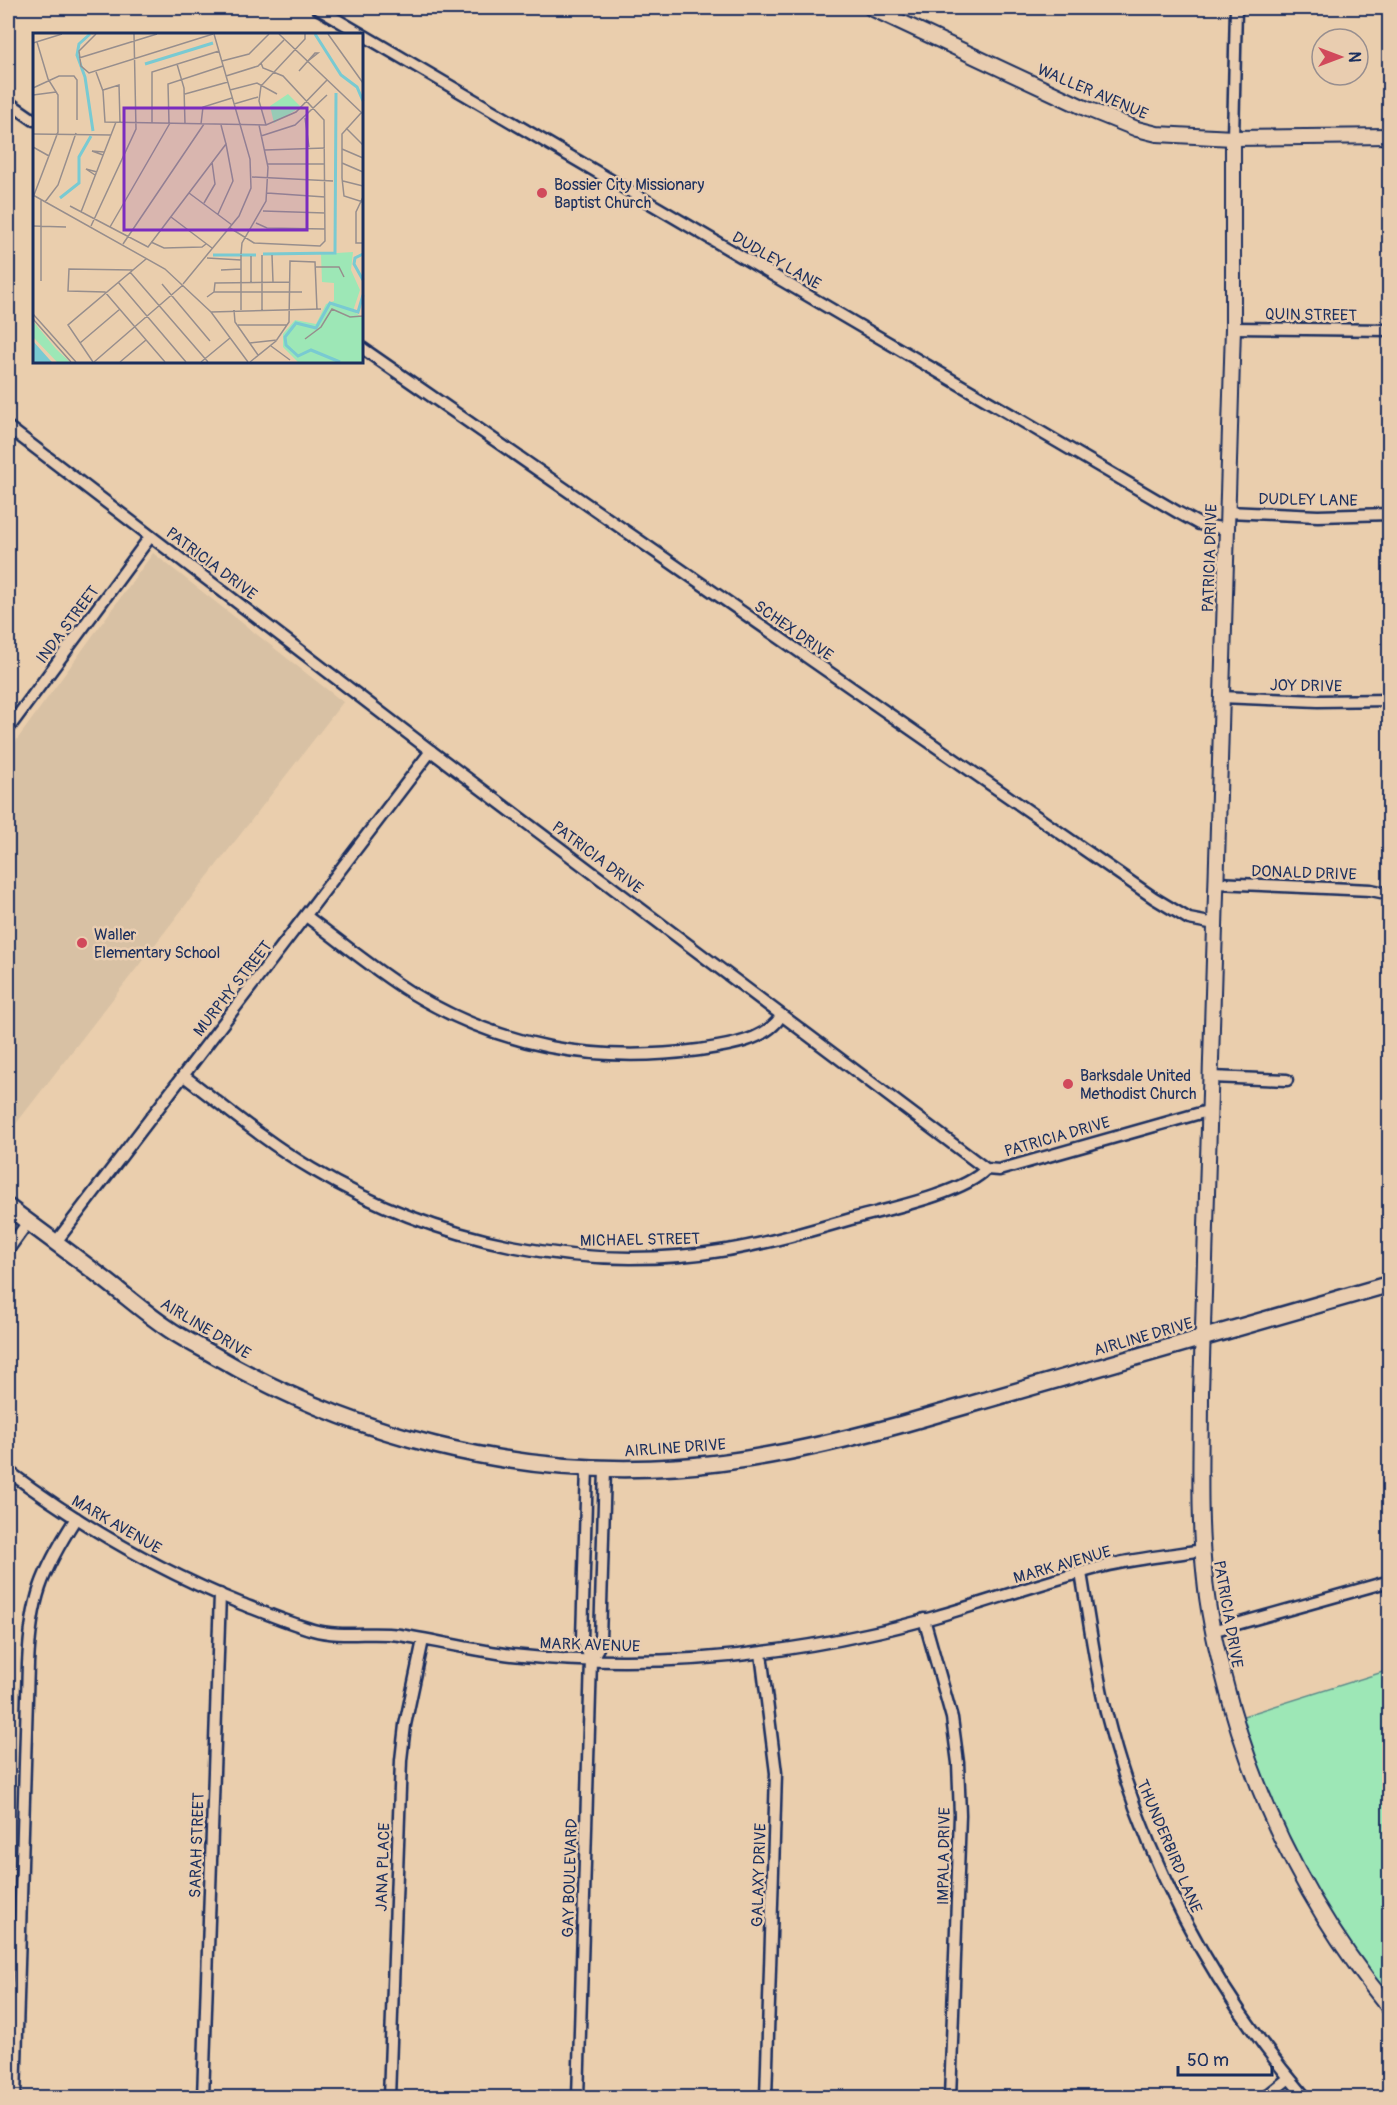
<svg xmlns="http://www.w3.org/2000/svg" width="1397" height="2105" viewBox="0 0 1397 2105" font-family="Pangolin,sans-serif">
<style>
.built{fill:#d8c1a4}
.green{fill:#9de7b6;stroke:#5c8b8a;stroke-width:1.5}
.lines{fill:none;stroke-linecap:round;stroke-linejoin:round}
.minor-casing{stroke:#1b2f5e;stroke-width:15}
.tertiary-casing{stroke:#1b2f5e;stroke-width:18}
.secondary-casing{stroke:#1b2f5e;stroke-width:20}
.minor{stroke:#e9cdb0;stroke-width:10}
.tertiary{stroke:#e9cdb0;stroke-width:14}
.secondary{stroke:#e9cdb0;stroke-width:15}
.poi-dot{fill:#d1495b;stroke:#e9cdb0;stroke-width:2}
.labels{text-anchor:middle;stroke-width:5;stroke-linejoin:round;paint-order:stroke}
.street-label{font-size:16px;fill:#1b2f5e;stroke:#e9cdb0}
.poi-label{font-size:16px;fill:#1b2f5e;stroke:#e9cdb0;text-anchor:start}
.inset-river{fill:none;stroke:#79cad2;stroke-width:3}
.inset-road{fill:none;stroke:#978e8d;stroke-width:1.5}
.view{fill:#7b2cbf;fill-opacity:0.15;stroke:#7b2cbf;stroke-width:3}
.inset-edge{fill:none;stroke:#1b2f5e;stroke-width:3}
</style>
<rect width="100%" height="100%" fill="#eacead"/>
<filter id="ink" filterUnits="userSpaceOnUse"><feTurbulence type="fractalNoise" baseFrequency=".0167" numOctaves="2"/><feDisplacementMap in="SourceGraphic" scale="12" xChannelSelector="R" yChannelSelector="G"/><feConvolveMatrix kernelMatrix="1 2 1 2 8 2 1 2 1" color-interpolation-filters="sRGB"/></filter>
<g filter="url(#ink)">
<polygon class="built" points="153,553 343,702 8,1134 8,752"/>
<polygon class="green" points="1389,1670 1389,2007 1289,1857 1234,1719"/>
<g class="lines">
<g class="minor-casing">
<g id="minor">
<polyline points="317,8 1179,513 1199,524 1226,529"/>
<polyline points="8,102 34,120"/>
<polyline points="1233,138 1236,8"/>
<polyline points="1233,328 1390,330"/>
<polyline points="362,348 1154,898 1189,919 1215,924"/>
<polyline points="8,427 431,751 986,1169 999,1170 1211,1110"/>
<polyline points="1227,512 1318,516 1390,514"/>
<polyline points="1221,697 1318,701 1390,700"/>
<polyline points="8,729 150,537"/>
<polyline points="1216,883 1371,890 1390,894"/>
<path d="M 306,916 C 340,941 373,969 410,992 C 500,1047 595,1064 699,1050 C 726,1046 766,1041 781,1016"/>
<path d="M 184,1076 C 226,1108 266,1142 312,1169 C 436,1243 584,1274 727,1250 C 769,1243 810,1231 851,1219 C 884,1210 965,1193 986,1169"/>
<polyline points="1211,1077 1287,1080"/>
<polyline points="56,1242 431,751"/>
<polyline points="8,1250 28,1222"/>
<polyline points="587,1467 582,1639 591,1660"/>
<path d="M 8,1471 C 80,1525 158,1570 242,1604 C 265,1613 289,1623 313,1630 C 341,1638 371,1631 400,1635 C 437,1641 474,1650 512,1655 C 632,1668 749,1660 867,1634 C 949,1617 1028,1585 1109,1565 C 1140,1558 1171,1555 1202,1550"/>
<path d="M 1081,1573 C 1089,1619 1095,1666 1106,1712 C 1141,1854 1210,1986 1306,2098"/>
<polyline points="924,1619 952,1718 958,1763 960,1815 950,2098"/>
<polyline points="1212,1631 1390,1581"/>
<polyline points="761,1653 776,1773 766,2098"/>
<path d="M 15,2098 L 28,1664 C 31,1599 41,1573 76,1518"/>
<polyline points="203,2098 220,1594"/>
<polyline points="389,2098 401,1760 405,1725 423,1640"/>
<polyline points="578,2098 591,1660 598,1648 600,1640 605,1469"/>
<polyline points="1264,2098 1289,2078"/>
</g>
</g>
<g class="tertiary-casing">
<g id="tertiary">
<polyline points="871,8 1085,108 1137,129 1157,134 1233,138 1390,136"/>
<path d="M 1233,138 L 1233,328 L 1201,1393 C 1201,1456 1198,1518 1205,1580 C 1208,1612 1215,1643 1223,1674 C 1253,1797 1309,1910 1390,2009"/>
</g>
</g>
<g class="secondary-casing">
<path id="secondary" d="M 8,1207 C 40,1231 73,1255 104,1279 C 125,1295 144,1312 166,1327 C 180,1337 196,1345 212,1354 C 350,1435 514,1478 675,1467 C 751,1462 825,1445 899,1425 L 1390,1284"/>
</g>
<use href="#minor" class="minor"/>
<use href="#tertiary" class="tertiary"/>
<use href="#secondary" class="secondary"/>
</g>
</g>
<g class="poi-dot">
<circle cx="542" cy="193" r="6"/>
<circle cx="82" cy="943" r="6"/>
<circle cx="1068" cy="1084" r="6"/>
</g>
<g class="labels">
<g class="street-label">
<text transform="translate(1093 91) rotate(23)" y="6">WALLER AVENUE</text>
<text transform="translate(777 260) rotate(30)" y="6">DUDLEY LANE</text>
<text transform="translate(1311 314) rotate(1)" y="6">QUIN STREET</text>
<text transform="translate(1308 499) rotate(1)" y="6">DUDLEY LANE</text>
<text transform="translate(1209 558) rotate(-88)" y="6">PATRICIA DRIVE</text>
<text transform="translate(212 563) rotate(37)" y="6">PATRICIA DRIVE</text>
<text transform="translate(67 624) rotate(-53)" y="6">INDA STREET</text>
<text transform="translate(794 630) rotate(35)" y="6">SCHEX DRIVE</text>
<text transform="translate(1306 685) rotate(1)" y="6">JOY DRIVE</text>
<text transform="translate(598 857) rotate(37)" y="6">PATRICIA DRIVE</text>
<text transform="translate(1304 872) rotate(2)" y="6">DONALD DRIVE</text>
<text transform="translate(232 988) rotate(-52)" y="6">MURPHY STREET</text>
<text transform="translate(1057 1136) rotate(-16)" y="6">PATRICIA DRIVE</text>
<text transform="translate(640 1239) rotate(-1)" y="6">MICHAEL STREET</text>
<text transform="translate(206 1328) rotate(31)" y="6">AIRLINE DRIVE</text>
<text transform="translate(1143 1336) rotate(-16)" y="6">AIRLINE DRIVE</text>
<text transform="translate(675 1447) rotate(-4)" y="6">AIRLINE DRIVE</text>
<text transform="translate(117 1524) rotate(30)" y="6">MARK AVENUE</text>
<text transform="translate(1062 1564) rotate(-16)" y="6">MARK AVENUE</text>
<text transform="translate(1229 1614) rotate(80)" y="6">PATRICIA DRIVE</text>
<text transform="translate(590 1644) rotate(2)" y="6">MARK AVENUE</text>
<text transform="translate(196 1845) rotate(-88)" y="6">SARAH STREET</text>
<text transform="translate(1170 1846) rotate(67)" y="6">THUNDERBIRD LANE</text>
<text transform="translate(943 1856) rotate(-89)" y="6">IMPALA DRIVE</text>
<text transform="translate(382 1867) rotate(-88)" y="6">JANA PLACE</text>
<text transform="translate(758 1875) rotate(-88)" y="6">GALAXY DRIVE</text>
<text transform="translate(569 1878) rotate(-88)" y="6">GAY BOULEVARD</text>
</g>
<g class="poi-label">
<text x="554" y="190">Bossier City Missionary<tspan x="554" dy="18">Baptist Church</tspan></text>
<text x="94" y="940">Waller<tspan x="94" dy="18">Elementary School</tspan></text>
<text x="1080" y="1081">Barksdale United<tspan x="1080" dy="18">Methodist Church</tspan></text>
</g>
</g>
<g transform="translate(33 33)">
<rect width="330" height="330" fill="#eacead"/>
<path d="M 255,61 L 268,74 L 241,90 L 237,73 ZM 320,219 L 318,237 L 327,257 L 320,278 L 330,285 L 330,329 L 265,329 L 250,314 L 250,301 L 262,287 L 283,291 L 293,271 L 301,268 L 301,250 L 289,249 L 288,221 ZM 0,288 L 23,316 L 37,329 L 24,329 L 0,304 Z" fill="#9de7b6"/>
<path d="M 0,308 L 16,326 L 19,329 L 0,329 Z" fill="#79cad2"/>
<path class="inset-river" d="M 57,1 L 46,11 L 44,22 L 52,44 L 60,98M 282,1 L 308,42 L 324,54 L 330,68M 112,31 L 180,10M 27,165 L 46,150 L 46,124 L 58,103M 230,221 L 302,220 L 303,60M 330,221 L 322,225 L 321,231 L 330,247M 180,222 L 223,222M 307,329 L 278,317 L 265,323 L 253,312 L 252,304 L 263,290 L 283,295 L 297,270 L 325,279 L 330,262"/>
<path class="inset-road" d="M 63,1 L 46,18 L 48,33 L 56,40 L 180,1M 246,1 L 330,81M 295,1 L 330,50M 0,10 L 29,1M 46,25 L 124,1M 189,28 L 216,21 L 236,1M 144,31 L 151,55 L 152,91M 266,38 L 282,20 L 285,20 L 275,28M 63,39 L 70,58 L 72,89 L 233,92 L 263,79 L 294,47M 193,43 L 225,33 L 251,7M 0,55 L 26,43 L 41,43 L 44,47 L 44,87M 70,57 L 86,52 L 87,89M 197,57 L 224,50 L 244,61M 152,61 L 195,49M 0,62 L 23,59M 201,71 L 225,64M 328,80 L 309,101 L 309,145 L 311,163 L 330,169M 272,85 L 276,114M 119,90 L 119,39 L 186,18M 136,90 L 135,51 L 190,33M 168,91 L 170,74 L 199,65M 233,92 L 226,68 L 228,53 L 272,6 L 272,1M 313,95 L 330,112M 0,101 L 78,102M 228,103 L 262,92 L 294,62M 0,114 L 16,123M 309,116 L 330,125M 232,117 L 292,115M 70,122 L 59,118 L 71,119M 309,130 L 330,139M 235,131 L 292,131M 62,142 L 53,136 L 64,139M 219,144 L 300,148M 310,148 L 330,153M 156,160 L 199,192M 234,160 L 292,164M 0,162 L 132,236 L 178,279 L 215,329M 1,162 L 25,99 L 25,62 L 15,46 L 4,9M 330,164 L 323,179 L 323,210 L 330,210M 8,166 L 8,248M 12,169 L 25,152 L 43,100M 171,170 L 182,151 L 179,129M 37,173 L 115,214 L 193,111 L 188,92M 230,178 L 292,180M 48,179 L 83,89M 185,181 L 200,148 L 193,111M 138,184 L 179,215M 223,190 L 234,195 L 292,196M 0,193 L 33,194M 58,193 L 103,96 L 101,1M 77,194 L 137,90M 197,195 L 221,210 L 287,213 L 292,208 L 291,87 L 250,43 L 230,35 L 228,30M 118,209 L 131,215 L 169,214 L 173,211M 90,211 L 171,91M 208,221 L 209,210 L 233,168 L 235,134 L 226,92M 208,222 L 208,277M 229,222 L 229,277M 239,222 L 240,249M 218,223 L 218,249M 174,225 L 208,227M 283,234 L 306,234 L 311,244M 100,237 L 36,236 L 35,258 L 72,259 L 132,329M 188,237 L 208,236M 97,239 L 175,329M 85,249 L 153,329M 129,251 L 177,308M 150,251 L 206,183 L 218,155 L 217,126 L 181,1M 181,259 L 182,250 L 256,249M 174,264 L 181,259 L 269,259M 201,277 L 202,289 L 225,322M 178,279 L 288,276M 0,281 L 43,329M 0,286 L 38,329M 205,292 L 254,292M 272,306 L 288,294 L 299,276 L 317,284 L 330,283M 47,310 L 87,276M 217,310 L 244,307M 238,313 L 257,327M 60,329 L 35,292 L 113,226M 61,329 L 150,252M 87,329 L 113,307M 168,329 L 197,305M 217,329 L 243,308 L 256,289 L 257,228 L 282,229 L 284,277"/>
<path class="view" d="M 91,75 L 274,75 L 274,197 L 91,197 Z"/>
<rect width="330" height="330" class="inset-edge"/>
</g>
<rect width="1397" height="2105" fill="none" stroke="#e9cdb0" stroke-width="30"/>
<rect x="15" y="15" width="1367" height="2075" fill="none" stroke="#1b2f5e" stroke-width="2" filter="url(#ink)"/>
<g transform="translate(1340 57) rotate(90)"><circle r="28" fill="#e9cdb0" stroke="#978e8f" stroke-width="1.5"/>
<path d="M0-4.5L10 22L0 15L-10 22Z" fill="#d1495b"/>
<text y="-9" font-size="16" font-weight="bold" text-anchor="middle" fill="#1b2f5e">N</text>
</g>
<path d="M1178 2066v9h94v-9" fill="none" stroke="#1b2f5e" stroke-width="3"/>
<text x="1187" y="2066" font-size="18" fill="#1b2f5e" stroke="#e9cdb0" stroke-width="4.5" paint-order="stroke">50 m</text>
</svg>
